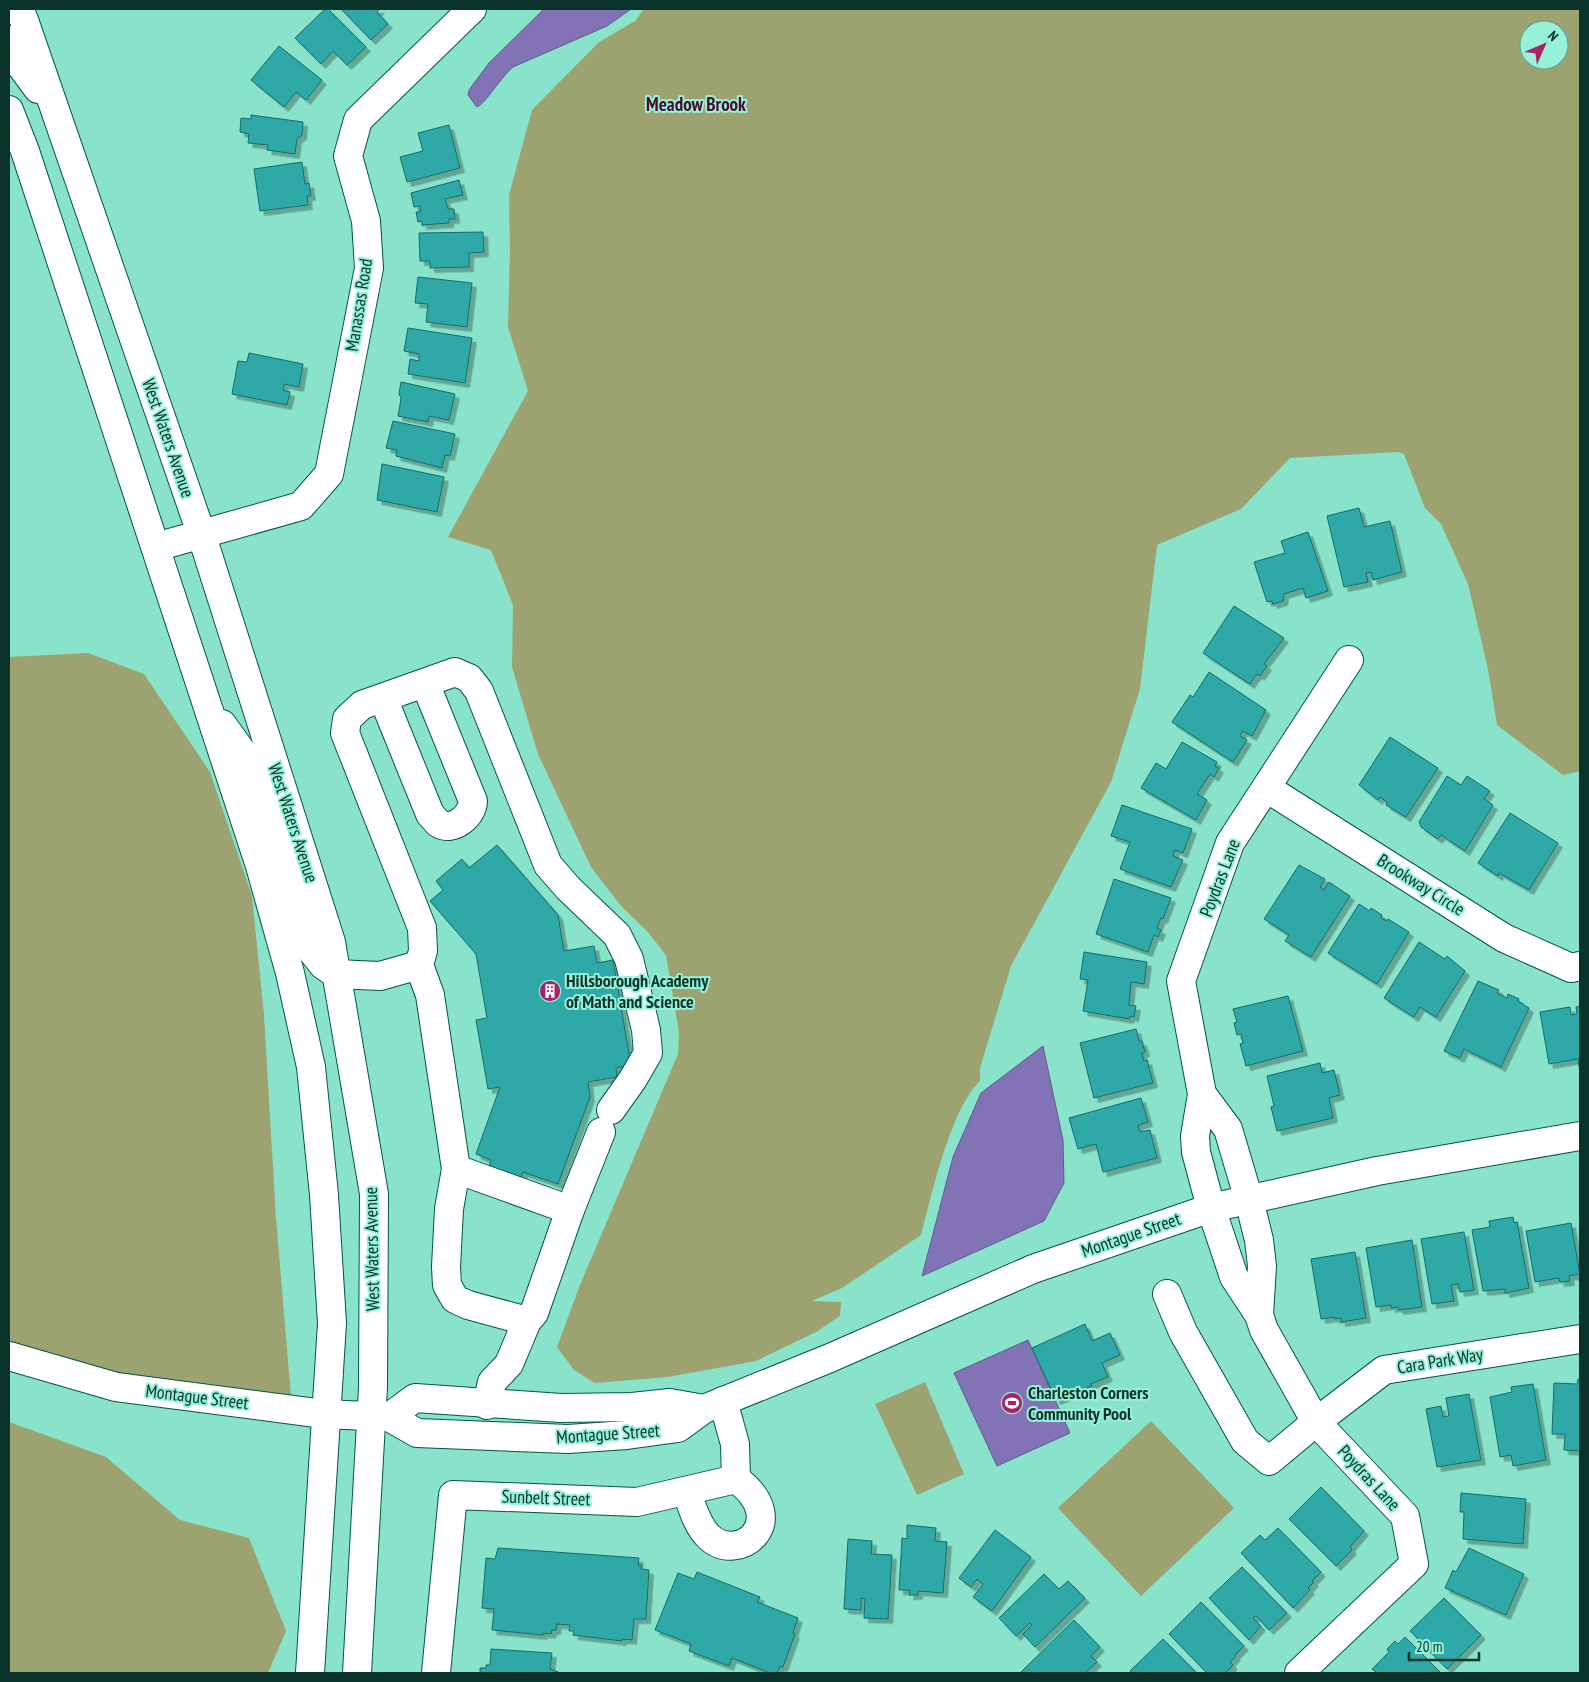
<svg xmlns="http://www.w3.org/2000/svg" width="1589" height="1682" viewBox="0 0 1589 1682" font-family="'PT Sans Narrow',sans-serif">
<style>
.green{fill:#9ca270;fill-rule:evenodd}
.water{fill:#8272b6;stroke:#5e5f8b}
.building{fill:#2fa9a8;stroke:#146b6a;filter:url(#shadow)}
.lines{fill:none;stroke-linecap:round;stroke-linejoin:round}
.minor-casing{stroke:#015645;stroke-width:30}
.minor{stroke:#fff;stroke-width:28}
.labels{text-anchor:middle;stroke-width:4;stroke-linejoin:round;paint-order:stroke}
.street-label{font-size:18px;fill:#093228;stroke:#95f1d7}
.poi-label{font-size:18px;font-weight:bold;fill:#093228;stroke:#95f1d7;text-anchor:start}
.neighbourhood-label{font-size:19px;font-weight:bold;fill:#4c0c2d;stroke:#95f1d7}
</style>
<defs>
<filter id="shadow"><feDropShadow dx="4.5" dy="4.5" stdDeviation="0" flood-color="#0004"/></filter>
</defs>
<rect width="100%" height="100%" fill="#88e3ca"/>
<g class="green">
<path d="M 644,9 L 1580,9 L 1580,771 L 1563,775 L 1497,725 L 1488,669 L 1468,584 L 1441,524 L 1425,508 L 1404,454 L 1398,452 L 1290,458 L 1241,509 L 1157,545 L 1140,689 L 1111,782 L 1011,966 L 980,1068 L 980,1081 C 950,1110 932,1194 921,1235 L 842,1288 L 812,1301 L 841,1302 L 840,1316 L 816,1332 L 756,1361 L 668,1377 L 595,1383 L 574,1370 L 557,1347 L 580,1285 L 678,1054 L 679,1032 L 666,955 L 647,931 L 621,906 L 591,867 L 538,754 L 512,667 L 513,605 L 491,550 L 448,537 L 528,391 L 508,327 L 510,250 L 509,195 L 532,110 L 599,42 L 635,21 ZM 1529,30 L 1559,30 L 1559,60 L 1529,60 Z"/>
<polygon points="88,653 144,674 210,772 252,896 264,1015 276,1218 291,1396 120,1374 9,1343 9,657"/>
<polygon points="925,1382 964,1474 917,1495 875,1404"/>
<polygon points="1151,1421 1234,1508 1141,1596 1058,1508"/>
<polygon points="9,1422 106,1457 180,1520 249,1538 286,1631 268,1673 9,1673"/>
</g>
<g class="water">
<path d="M 544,9 L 631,9 L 607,26 L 513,67 C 502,76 485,104 477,107 L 468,95 L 469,90 L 489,63 Z"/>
<polygon points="1043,1046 1063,1140 1064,1183 1044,1221 922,1276 953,1157 981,1093"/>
<polygon points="1028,1340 1070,1433 997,1466 954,1373"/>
</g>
<g class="building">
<polygon points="325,9 328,9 366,47 347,65 333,51 321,64 295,38"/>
<polygon points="341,9 380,9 377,12 388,24 371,40"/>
<polygon points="279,46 322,80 306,100 296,92 284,107 251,80"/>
<polygon points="251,115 303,122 302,135 297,139 295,154 267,150 268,145 248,143 249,134 240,132 241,118 251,119"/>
<polygon points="449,125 460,168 407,182 400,157 423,151 418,133"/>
<polygon points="302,162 305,184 309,183 311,196 307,196 308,205 260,211 254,169"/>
<polygon points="459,180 463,195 445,199 448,209 454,209 455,219 449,219 449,223 422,225 422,221 418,222 416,212 421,212 420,206 414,207 411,193"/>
<polygon points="483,232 484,252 469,253 469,267 430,268 430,261 420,261 419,233"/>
<polygon points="418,277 472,283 467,327 426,322 428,304 415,303"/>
<polygon points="408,328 472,338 465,383 408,374 410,359 419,361 419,354 404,351"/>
<polygon points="249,353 303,364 299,387 284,384 283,390 290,392 287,405 232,394 238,361 247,362"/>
<polygon points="401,382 455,394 449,420 429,416 428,422 398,416 401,399 399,393"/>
<polygon points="393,421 455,434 450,456 445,455 442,468 396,456 397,450 386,448"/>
<polygon points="382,464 444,477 437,512 377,500"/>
<polygon points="1359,508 1364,527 1390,521 1402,572 1373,580 1371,572 1366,573 1368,582 1344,587 1327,516"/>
<polygon points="1308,532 1328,591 1306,598 1303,588 1284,594 1283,601 1273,604 1272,601 1267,602 1254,562 1285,553 1281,541"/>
<polygon points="1234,606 1284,638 1264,664 1267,666 1260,676 1257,674 1250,684 1203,653"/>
<polygon points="1209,672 1266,710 1252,736 1243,731 1240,736 1247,740 1233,762 1172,722 1190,695 1193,697"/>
<polygon points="1390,737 1438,768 1406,817 1386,805 1387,802 1380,797 1378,800 1359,785"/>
<polygon points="1182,742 1217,762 1215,766 1219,768 1214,777 1210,774 1197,794 1207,800 1196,820 1141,788 1156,763 1166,769"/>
<polygon points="1447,776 1461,785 1467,776 1490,791 1484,799 1493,805 1465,851 1441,835 1438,839 1421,827 1419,822"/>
<polygon points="1122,805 1192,829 1183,853 1175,850 1173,856 1183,860 1171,887 1120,869 1130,842 1111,836"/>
<polygon points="1510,813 1558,843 1529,890 1499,873 1498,876 1478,863"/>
<polygon points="497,845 558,915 564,951 594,946 597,963 613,960 631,1065 616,1068 617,1077 588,1082 590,1097 558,1184 523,1172 519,1182 488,1170 491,1160 476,1154 500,1087 488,1089 476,1020 487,1018 476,954 430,901 443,890 436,881 462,859 469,868"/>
<polygon points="1299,865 1325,879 1320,887 1324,890 1329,882 1350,896 1311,957 1285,941 1289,935 1264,919"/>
<polygon points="1114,879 1171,898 1163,919 1161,918 1157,928 1161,930 1158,937 1154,935 1148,952 1096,934"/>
<polygon points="1359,904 1370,911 1371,908 1382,915 1381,918 1387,921 1388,919 1409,932 1377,984 1328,953"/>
<polygon points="1419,942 1445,959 1447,956 1465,971 1436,1017 1420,1007 1414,1017 1384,998"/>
<polygon points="1084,952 1147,962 1144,984 1131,982 1129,1005 1136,1006 1134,1017 1130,1016 1129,1019 1083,1011 1088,980 1080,979"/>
<polygon points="1478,981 1499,990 1497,993 1507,998 1508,994 1519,999 1518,1001 1529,1008 1501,1067 1464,1049 1460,1058 1444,1051"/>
<polygon points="1288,996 1303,1051 1246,1066 1240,1044 1243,1043 1241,1034 1237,1035 1234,1023 1237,1022 1233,1009"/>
<polygon points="1580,1006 1580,1073 1578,1059 1549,1064 1540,1012 1570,1007 1571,1015 1577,1014 1576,1007"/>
<polygon points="1136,1029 1139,1041 1142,1041 1145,1052 1142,1053 1144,1061 1147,1060 1153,1083 1094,1098 1080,1043"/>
<polygon points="1320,1063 1322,1073 1334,1070 1340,1095 1329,1098 1333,1118 1277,1131 1271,1107 1274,1106 1267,1076"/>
<polygon points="1141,1098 1148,1122 1138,1125 1140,1132 1150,1130 1157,1158 1103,1172 1096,1144 1078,1149 1069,1118"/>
<polygon points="1513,1217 1514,1223 1517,1222 1529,1288 1505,1293 1505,1289 1483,1291 1472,1230 1490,1227 1489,1221"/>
<polygon points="1571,1223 1580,1274 1569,1276 1570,1281 1560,1282 1559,1278 1535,1282 1526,1231"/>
<polygon points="1464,1232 1474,1290 1460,1292 1458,1284 1451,1285 1454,1301 1432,1304 1421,1239"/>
<polygon points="1412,1240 1422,1307 1399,1310 1398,1307 1391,1308 1391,1305 1376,1307 1366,1248"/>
<polygon points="1355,1252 1366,1318 1341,1322 1341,1318 1335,1319 1334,1317 1321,1319 1311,1259"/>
<polygon points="1085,1324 1092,1341 1110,1333 1120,1355 1102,1363 1108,1377 1091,1384 1092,1386 1056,1400 1032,1348"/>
<polygon points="1578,1379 1580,1379 1580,1451 1564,1450 1565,1434 1552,1434 1554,1383 1577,1384"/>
<polygon points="1533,1384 1546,1460 1513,1466 1511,1455 1500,1457 1490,1397 1512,1392 1511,1387"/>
<polygon points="1469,1394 1481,1460 1437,1467 1426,1409 1441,1406 1443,1417 1449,1416 1446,1398"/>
<polygon points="1321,1487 1364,1531 1350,1547 1352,1550 1336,1566 1289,1519"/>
<polygon points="1461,1493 1526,1499 1523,1544 1463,1539 1464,1512 1460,1512"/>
<polygon points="907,1525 936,1528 935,1541 947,1542 943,1593 918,1591 918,1595 909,1595 910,1590 899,1590 902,1538 907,1539"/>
<polygon points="1278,1528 1321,1572 1312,1581 1314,1582 1308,1588 1310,1590 1293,1608 1241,1553 1260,1535 1265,1540"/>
<polygon points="995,1530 1031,1557 992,1611 973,1597 983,1584 977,1579 971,1587 959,1578"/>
<polygon points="848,1539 872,1541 871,1554 892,1555 888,1619 864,1618 865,1599 861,1598 861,1610 844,1609"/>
<polygon points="498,1548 639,1558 638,1565 642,1565 641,1569 649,1570 646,1619 634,1619 632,1640 622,1639 622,1641 573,1635 574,1631 569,1631 570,1625 557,1624 556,1630 552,1630 551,1634 543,1633 543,1635 492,1630 494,1609 482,1608 486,1558 495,1559"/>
<polygon points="1469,1548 1524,1574 1506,1615 1445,1588 1453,1570 1456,1572"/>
<polygon points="1242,1567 1287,1613 1269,1630 1256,1616 1253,1618 1261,1626 1249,1640 1209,1598"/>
<polygon points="697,1572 760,1597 757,1602 798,1618 793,1633 795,1634 783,1667 780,1666 777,1673 770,1673 732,1658 729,1666 689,1651 691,1644 655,1630 678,1573 694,1579"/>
<polygon points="1044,1574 1059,1589 1068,1581 1085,1598 1035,1647 1023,1634 1032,1625 1030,1623 1016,1636 999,1618"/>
<polygon points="1444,1598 1481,1635 1447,1669 1410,1631"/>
<polygon points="1201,1602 1244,1646 1235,1655 1236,1656 1230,1662 1233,1665 1225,1673 1207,1673 1169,1634"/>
<polygon points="1074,1620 1100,1647 1091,1656 1097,1662 1085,1673 1020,1673"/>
<polygon points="1405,1637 1441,1673 1377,1673 1372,1669 1389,1652 1387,1649 1395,1641 1398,1644"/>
<polygon points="1163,1639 1197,1673 1132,1673 1130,1671"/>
<polygon points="491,1649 552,1653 550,1669 561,1673 480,1673 480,1668 486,1668 486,1665 490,1665"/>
</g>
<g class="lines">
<g class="minor-casing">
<g id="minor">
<polyline points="19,9 24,20 201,533 331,942 374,1194 373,1387 357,1673"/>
<polyline points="9,40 21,66 38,89"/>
<polyline points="9,110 25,151 260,866 290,973 311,1067 324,1195 332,1323 310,1673"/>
<polyline points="156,547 301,506 329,474 369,268 366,221 348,156 358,120 472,9"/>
<path d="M 383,698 L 430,814 C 433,817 436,821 438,823 C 453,833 473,815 473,801 L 425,683"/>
<polyline points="222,724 250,763 308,946 323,965 336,974 380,976 419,965"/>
<polyline points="1268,789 1504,938 1571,968 1580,966"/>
<polyline points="1202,1094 1228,1129 1249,1200 1259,1240 1262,1266 1259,1315"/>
<polyline points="456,1169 570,1210"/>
<polyline points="1167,1294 1183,1332 1245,1441 1269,1461 1316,1422 1384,1370 1580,1339"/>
<polyline points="527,1321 468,1305 455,1299 447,1285 446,1267 449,1209 456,1169 430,995 419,965 423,951 422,928 345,733 347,719 362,705 455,672 469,678 479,691 548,865 568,888 617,935 629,959 646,1030 648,1053 633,1079 611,1110"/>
<polyline points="9,1356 116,1387 324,1414 389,1417 417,1433 568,1439 627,1435 678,1428 704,1409 830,1358 1033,1269 1211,1208 1377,1171 1580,1136"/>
<polyline points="723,1401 735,1444 736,1479"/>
<polyline points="487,1405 492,1382 509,1364 527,1321 534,1313 570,1210 601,1132"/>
<polyline points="389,1417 415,1398 561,1408 632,1407 670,1403 704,1409"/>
<path d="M 686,1491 C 692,1505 696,1524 708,1536 C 738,1566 793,1521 736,1479"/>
<polyline points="436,1673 453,1495 637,1502 736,1479"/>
<polyline points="1299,1673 1414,1564 1405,1516 1316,1422 1264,1330 1259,1315 1234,1277 1211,1208 1196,1152 1195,1136 1202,1094 1181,981 1230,843 1349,660"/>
</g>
</g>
<use href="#minor" class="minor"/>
</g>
<defs>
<g id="building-disc" transform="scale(1.125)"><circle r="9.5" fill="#a92269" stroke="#95f1d7"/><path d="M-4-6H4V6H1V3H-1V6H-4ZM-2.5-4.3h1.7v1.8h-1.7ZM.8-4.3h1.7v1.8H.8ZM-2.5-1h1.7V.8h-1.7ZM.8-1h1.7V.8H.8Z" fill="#fff"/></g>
<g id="stadium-disc" transform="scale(1.125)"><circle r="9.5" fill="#a92269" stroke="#95f1d7"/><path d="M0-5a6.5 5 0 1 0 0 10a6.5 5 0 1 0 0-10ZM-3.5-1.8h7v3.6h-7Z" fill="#fff"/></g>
</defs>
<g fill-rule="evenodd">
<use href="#building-disc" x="550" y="991"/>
<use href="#stadium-disc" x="1012" y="1403"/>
</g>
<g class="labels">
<g class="street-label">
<text transform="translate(359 305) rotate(-81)" y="6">Manassas Road</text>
<text transform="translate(168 438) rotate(71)" y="6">West Waters Avenue</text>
<text transform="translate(293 823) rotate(72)" y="6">West Waters Avenue</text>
<text transform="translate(1220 878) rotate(-69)" y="6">Poydras Lane</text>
<text transform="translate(1421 885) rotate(32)" y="6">Brookway Circle</text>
<text transform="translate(1131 1235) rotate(-19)" y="6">Montague Street</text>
<text transform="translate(372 1249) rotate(-91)" y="6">West Waters Avenue</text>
<text transform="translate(1440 1361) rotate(-9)" y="6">Cara Park Way</text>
<text transform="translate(197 1397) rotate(7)" y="6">Montague Street</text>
<text transform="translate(608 1434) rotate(-4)" y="6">Montague Street</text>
<text transform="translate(1369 1478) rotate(47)" y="6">Poydras Lane</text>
<text transform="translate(546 1498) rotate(2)" y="6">Sunbelt Street</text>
</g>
<g class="poi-label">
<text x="566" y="987">Hillsborough Academy<tspan x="566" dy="21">of Math and Science</tspan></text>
<text x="1028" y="1399">Charleston Corners<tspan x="1028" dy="21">Community Pool</tspan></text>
</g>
<g class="neighbourhood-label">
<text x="696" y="111">Meadow Brook</text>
</g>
</g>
<rect width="1589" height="1682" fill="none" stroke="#093228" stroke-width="20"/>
<g transform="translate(1544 45) rotate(45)"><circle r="24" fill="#95f1d7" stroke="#5da591"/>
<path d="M0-4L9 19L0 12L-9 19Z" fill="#a92269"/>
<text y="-8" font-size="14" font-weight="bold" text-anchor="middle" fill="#093228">N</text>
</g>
<path d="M1409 1652v8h70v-8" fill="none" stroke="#093228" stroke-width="2.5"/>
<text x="1416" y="1652" font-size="15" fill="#093228" stroke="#95f1d7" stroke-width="4" paint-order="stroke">20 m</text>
</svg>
